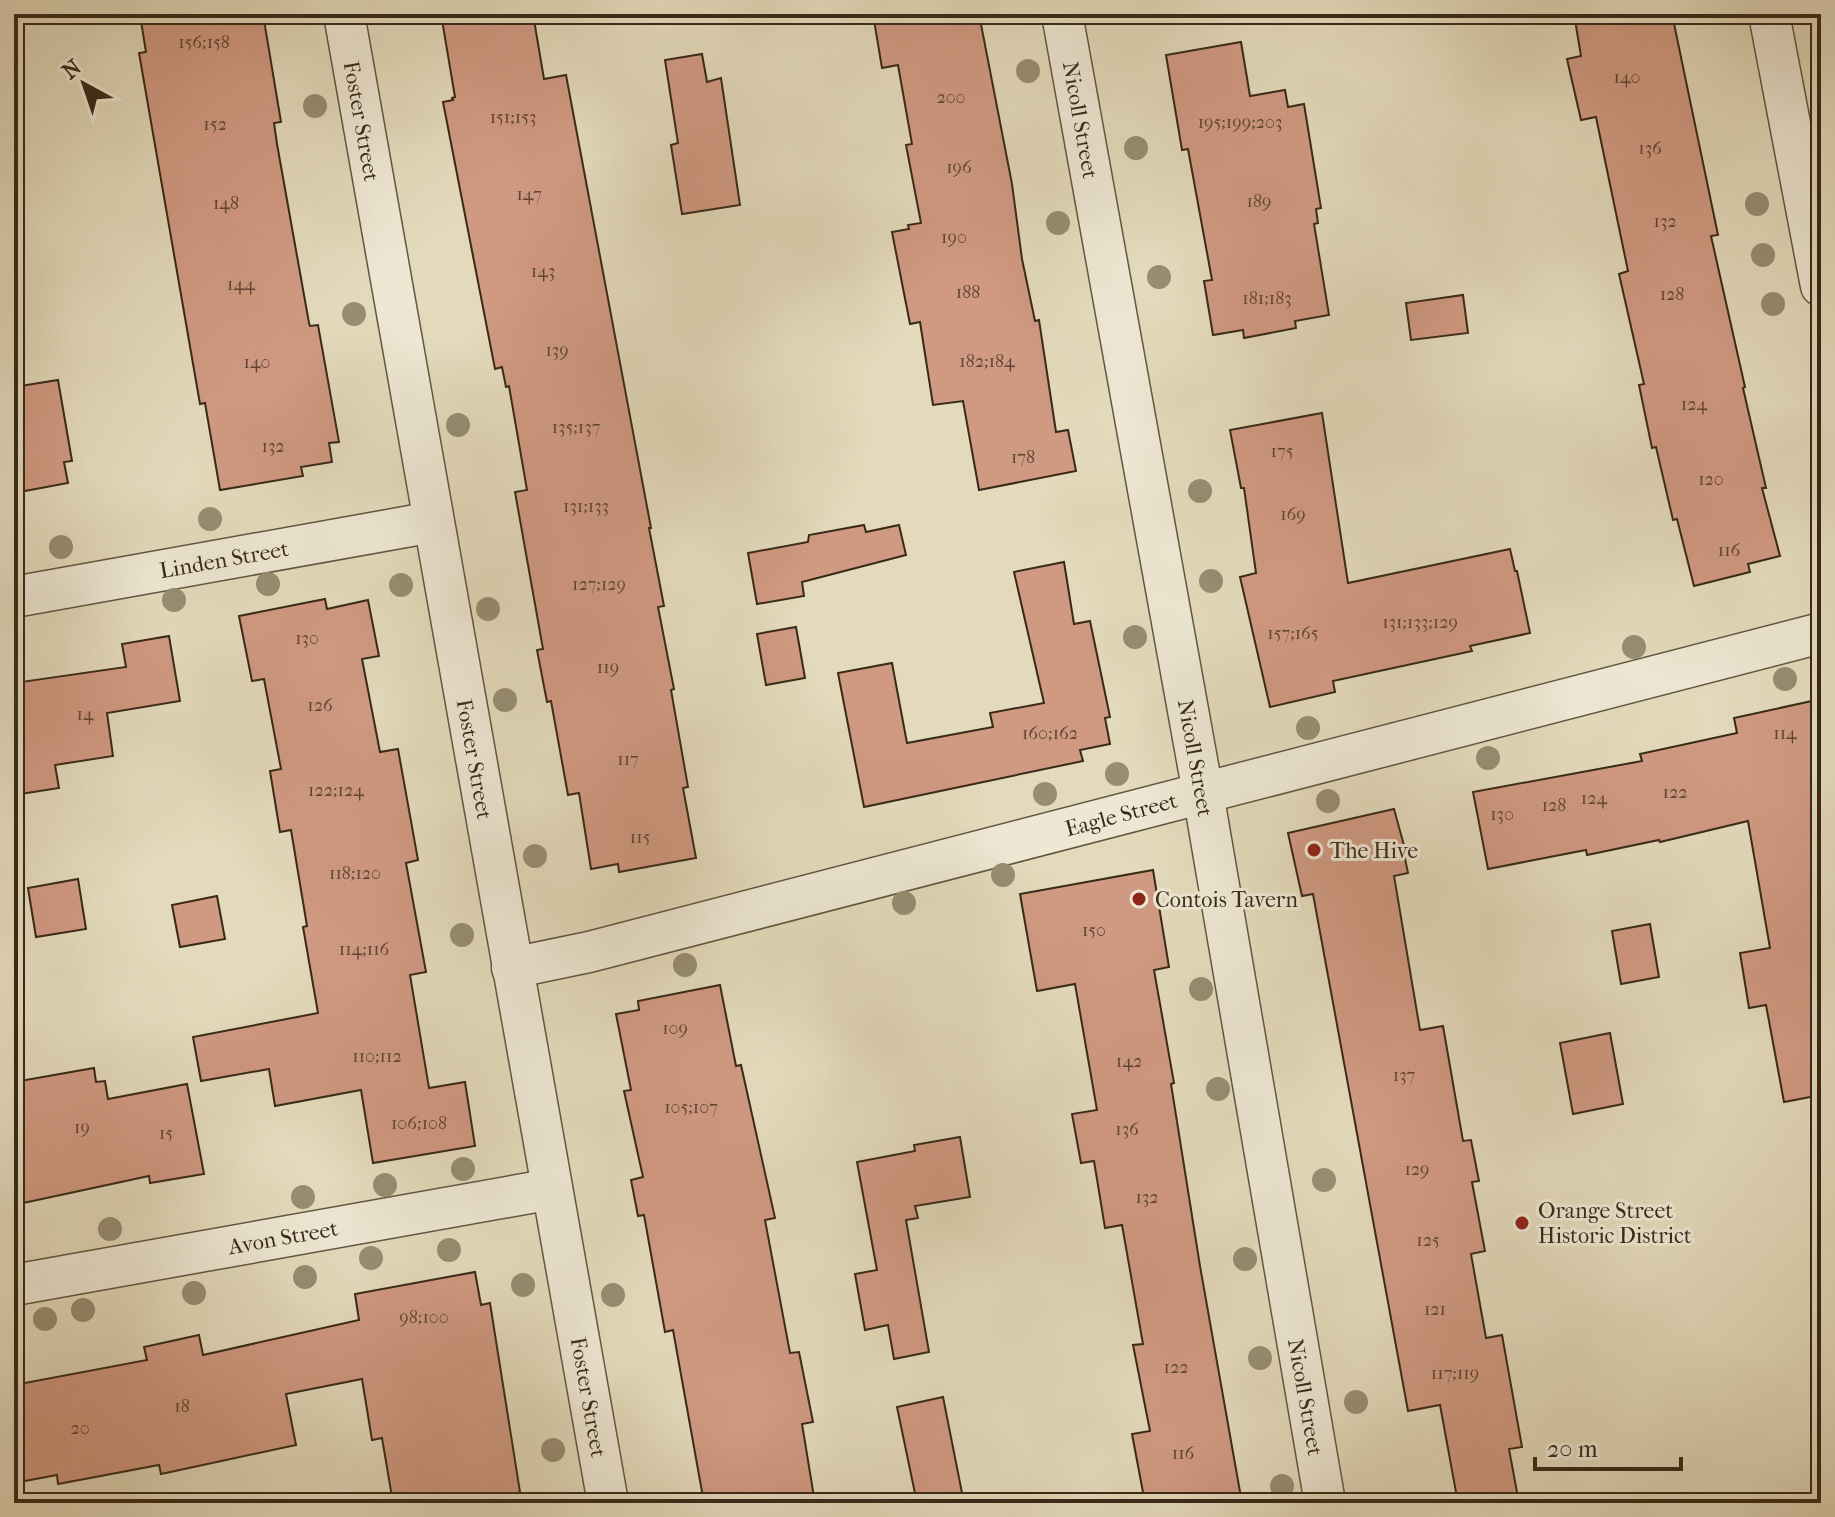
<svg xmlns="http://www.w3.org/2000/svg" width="1835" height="1517" viewBox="0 0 1835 1517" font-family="'IM FELL French Canon',serif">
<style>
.building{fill:#d09982;stroke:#382919;stroke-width:2}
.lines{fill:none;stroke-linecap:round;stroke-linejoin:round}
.minor-casing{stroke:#635542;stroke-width:43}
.minor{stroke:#ede7d3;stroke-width:40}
.tree{fill:#978d72}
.poi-dot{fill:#8f2418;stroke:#ede7d3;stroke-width:3}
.labels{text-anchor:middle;stroke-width:6;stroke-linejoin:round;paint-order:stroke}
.number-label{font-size:18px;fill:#5e4533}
.street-label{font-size:22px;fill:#382919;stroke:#ede7d3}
.poi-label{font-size:22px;fill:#382919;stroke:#ede7d3;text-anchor:start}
</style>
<rect width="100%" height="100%" fill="#e3dabb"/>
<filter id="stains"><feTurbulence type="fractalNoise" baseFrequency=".0025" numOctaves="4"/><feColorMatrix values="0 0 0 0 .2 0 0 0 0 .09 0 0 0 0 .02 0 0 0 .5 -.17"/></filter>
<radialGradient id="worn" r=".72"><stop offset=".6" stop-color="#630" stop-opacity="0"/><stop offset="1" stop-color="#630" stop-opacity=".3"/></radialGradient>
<g class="building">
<polygon points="184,14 263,14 281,122 274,123 277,144 309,323 310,326 318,325 339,442 329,443 332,462 301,467 303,476 220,490 205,403 200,404 139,53 146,52 141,21"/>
<polygon points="441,14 533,14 544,79 566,75 651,528 649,528 664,606 658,607 674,689 671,690 688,787 683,788 696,858 619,872 618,864 591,869 579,793 568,795 551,701 547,702 537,650 543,649 515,492 527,490 509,386 506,387 502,367 495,369 443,102 453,100 452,98 455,97"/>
<polygon points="873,14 979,14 1012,184 1022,259 1035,321 1039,320 1056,432 1068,430 1076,471 979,490 963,401 933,405 920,322 910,324 892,232 909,229 908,225 921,223 906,145 912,144 898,65 882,68"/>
<polygon points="1574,14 1672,14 1718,235 1711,236 1745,387 1743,388 1766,488 1762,488 1780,556 1748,564 1750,572 1694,586 1677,519 1673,520 1656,447 1652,448 1639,385 1644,384 1619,274 1628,271 1596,117 1581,120 1567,59 1581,56"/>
<polygon points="1241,42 1250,96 1285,90 1288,107 1304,104 1321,208 1316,209 1318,223 1314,224 1329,315 1295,321 1296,328 1244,338 1243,330 1213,335 1204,281 1212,280 1188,149 1182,150 1166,55"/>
<polygon points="702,54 707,82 721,78 740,205 682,214 671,145 678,143 665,60"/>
<polygon points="1463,295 1468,333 1411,340 1406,303"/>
<polygon points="58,380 72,461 64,462 68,483 14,493 14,387"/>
<polygon points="1322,413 1348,583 1510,549 1515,571 1517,571 1530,633 1470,646 1472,651 1333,681 1335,692 1270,707 1240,577 1256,573 1244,488 1241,488 1230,430"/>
<polygon points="864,525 866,532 899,525 906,555 802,582 804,596 757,604 748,553 808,542 809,535"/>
<polygon points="1064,562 1074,624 1090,621 1110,717 1105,718 1110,744 1080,750 1083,761 864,807 838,673 892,663 907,743 993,727 990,713 1044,703 1014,572"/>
<polygon points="325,599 327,609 368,600 379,656 362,659 380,752 398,749 418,860 406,863 426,972 410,975 429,1088 465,1082 475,1146 373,1163 361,1090 275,1106 269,1069 201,1081 193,1037 318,1013 303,927 307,926 291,830 280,832 270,771 281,769 264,679 252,681 239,616"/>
<polygon points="796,627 805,678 766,685 757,634"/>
<polygon points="169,636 180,701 107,713 113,756 55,765 59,788 14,795 14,683 126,667 122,644"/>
<polygon points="1821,699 1821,1095 1784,1102 1766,1005 1749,1008 1740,953 1770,948 1748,821 1660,842 1659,840 1587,855 1586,850 1488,869 1473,792 1642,761 1640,754 1737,733 1734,718"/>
<polygon points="1394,809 1405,849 1403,849 1408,873 1394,876 1420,1030 1443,1026 1463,1141 1471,1140 1479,1181 1472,1182 1485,1251 1471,1254 1486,1338 1502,1335 1522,1447 1509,1449 1519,1503 1458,1503 1440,1405 1408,1411 1313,894 1302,896 1288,833"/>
<polygon points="1153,870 1169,967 1154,970 1174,1083 1171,1084 1200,1266 1242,1503 1145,1503 1132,1434 1150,1431 1133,1345 1143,1344 1122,1225 1105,1228 1094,1161 1081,1163 1072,1114 1097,1110 1075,984 1037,991 1020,894"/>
<polygon points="78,879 86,929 36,937 28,888"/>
<polygon points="217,896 225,939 180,947 172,905"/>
<polygon points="1650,924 1659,977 1621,984 1612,931"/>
<polygon points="720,985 736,1066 741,1065 775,1218 765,1220 790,1353 799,1352 813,1422 802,1424 815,1503 704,1503 673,1330 665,1332 644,1215 638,1216 631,1180 643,1177 624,1091 631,1090 616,1014 639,1010 638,1001"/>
<polygon points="1610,1033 1623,1104 1573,1114 1560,1043"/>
<polygon points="94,1068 96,1082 105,1081 108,1099 187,1084 204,1174 150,1183 149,1176 14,1205 14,1082"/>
<polygon points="960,1137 970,1197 915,1206 918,1218 906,1220 929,1352 894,1359 888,1325 865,1330 855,1274 877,1270 857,1162 915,1151 914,1145"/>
<polygon points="475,1272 481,1305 490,1303 520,1492 517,1493 519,1503 393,1503 382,1438 372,1440 362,1379 286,1394 296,1445 161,1474 159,1465 58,1484 57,1475 14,1483 14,1385 147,1360 144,1347 199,1335 203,1355 359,1320 355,1294"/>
<polygon points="943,1397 964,1503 917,1503 897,1407"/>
</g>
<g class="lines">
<g class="minor-casing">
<g id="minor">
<polyline points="344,14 608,1503"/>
<polyline points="1062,14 1203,793 1325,1503"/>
<polyline points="1769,14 1821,286"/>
<polyline points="14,597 433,522"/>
<polyline points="512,968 589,952 1821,633"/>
<polyline points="14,1285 552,1189"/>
</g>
</g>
<use href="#minor" class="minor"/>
</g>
<g class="tree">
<circle cx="1028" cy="71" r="12"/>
<circle cx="315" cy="106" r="12"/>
<circle cx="1136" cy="148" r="12"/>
<circle cx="1757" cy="204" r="12"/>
<circle cx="1058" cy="223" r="12"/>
<circle cx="1763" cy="255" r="12"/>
<circle cx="1159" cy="277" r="12"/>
<circle cx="1773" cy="304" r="12"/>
<circle cx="354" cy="314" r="12"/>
<circle cx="458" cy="425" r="12"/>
<circle cx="1200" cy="491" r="12"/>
<circle cx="210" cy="519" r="12"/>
<circle cx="61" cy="547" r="12"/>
<circle cx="1211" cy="581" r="12"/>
<circle cx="268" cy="584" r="12"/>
<circle cx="401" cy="585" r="12"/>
<circle cx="174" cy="600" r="12"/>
<circle cx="488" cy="609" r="12"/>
<circle cx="1135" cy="637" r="12"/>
<circle cx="1634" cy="647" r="12"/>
<circle cx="1785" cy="679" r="12"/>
<circle cx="505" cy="700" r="12"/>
<circle cx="1308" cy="728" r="12"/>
<circle cx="1488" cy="758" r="12"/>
<circle cx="1117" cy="774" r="12"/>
<circle cx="1045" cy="794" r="12"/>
<circle cx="1328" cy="801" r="12"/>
<circle cx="535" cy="856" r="12"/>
<circle cx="1003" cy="875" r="12"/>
<circle cx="904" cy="903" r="12"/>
<circle cx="462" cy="935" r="12"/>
<circle cx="685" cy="965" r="12"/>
<circle cx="1201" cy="989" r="12"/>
<circle cx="1218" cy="1089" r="12"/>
<circle cx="463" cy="1169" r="12"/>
<circle cx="1324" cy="1180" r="12"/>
<circle cx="385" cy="1185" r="12"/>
<circle cx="303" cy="1197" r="12"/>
<circle cx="110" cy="1229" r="12"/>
<circle cx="449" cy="1250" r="12"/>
<circle cx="371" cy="1258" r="12"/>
<circle cx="1245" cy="1259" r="12"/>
<circle cx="305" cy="1277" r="12"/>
<circle cx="523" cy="1285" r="12"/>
<circle cx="194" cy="1293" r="12"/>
<circle cx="613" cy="1295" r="12"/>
<circle cx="83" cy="1310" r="12"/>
<circle cx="45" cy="1319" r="12"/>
<circle cx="1260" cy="1358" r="12"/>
<circle cx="1356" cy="1402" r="12"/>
<circle cx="553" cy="1450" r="12"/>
<circle cx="1282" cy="1486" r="12"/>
</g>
<g class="poi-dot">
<circle cx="1314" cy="850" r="8"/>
<circle cx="1139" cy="899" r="8"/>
<circle cx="1522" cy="1223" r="8"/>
</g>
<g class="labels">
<g class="number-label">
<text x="204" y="48">156;158</text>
<text x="1627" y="83">140</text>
<text x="951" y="103">200</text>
<text x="513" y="123">151;153</text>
<text x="1240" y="128">195;199;203</text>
<text x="215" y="130">152</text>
<text x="1650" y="154">136</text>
<text x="959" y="173">196</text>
<text x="529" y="200">147</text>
<text x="1259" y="207">189</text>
<text x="226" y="209">148</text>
<text x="1665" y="227">132</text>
<text x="954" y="243">190</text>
<text x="543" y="277">143</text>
<text x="241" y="290">144</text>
<text x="968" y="298">188</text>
<text x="1672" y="300">128</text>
<text x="1267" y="304">181;183</text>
<text x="557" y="356">139</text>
<text x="987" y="367">182;184</text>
<text x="257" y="368">140</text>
<text x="1694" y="410">124</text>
<text x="576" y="433">135;137</text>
<text x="273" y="452">132</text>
<text x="1282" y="457">175</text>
<text x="1023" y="463">178</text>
<text x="1711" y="485">120</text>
<text x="586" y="512">131;133</text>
<text x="1293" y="520">169</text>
<text x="1729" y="556">116</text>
<text x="599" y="590">127;129</text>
<text x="1420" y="628">131;133;129</text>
<text x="1293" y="639">157;165</text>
<text x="307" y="644">130</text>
<text x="608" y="673">119</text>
<text x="320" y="711">126</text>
<text x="85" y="720">14</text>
<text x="1050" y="739">160;162</text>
<text x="1785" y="739">114</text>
<text x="628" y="765">117</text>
<text x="336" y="796">122;124</text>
<text x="1675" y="798">122</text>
<text x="1594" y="804">124</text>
<text x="1554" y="811">128</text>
<text x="1502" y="820">130</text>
<text x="640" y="843">115</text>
<text x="355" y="879">118;120</text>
<text x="1094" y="936">150</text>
<text x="364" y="955">114;116</text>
<text x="675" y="1034">109</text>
<text x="377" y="1062">110;112</text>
<text x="1129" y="1067">142</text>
<text x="1404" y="1081">137</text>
<text x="691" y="1113">105;107</text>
<text x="419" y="1129">106;108</text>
<text x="82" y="1133">19</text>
<text x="1127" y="1135">136</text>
<text x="166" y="1139">15</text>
<text x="1417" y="1175">129</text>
<text x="1147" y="1203">132</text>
<text x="1428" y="1246">125</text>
<text x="1435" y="1315">121</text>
<text x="424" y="1323">98;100</text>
<text x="1176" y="1373">122</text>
<text x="1455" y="1379">117;119</text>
<text x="182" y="1412">18</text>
<text x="80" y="1434">20</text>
<text x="1183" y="1459">116</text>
</g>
<g class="street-label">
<text transform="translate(1081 120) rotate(80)" y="8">Nicoll Street</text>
<text transform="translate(362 121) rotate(80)" y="8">Foster Street</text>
<text transform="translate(224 559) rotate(-10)" y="8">Linden Street</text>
<text transform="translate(1196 758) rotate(80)" y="8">Nicoll Street</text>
<text transform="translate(475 759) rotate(80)" y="8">Foster Street</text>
<text transform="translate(1121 814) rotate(-15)" y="8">Eagle Street</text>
<text transform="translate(283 1237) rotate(-10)" y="8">Avon Street</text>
<text transform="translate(589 1397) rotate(80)" y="8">Foster Street</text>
<text transform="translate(1306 1397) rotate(80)" y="8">Nicoll Street</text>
</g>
<g class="poi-label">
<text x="1330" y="858">The Hive</text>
<text x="1155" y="907">Contois Tavern</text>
<text x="1538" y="1218">Orange Street<tspan x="1538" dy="25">Historic District</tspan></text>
</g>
</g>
<rect width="1835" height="1517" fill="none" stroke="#e3dabb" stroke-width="48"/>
<rect x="16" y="16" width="1803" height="1485" fill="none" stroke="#382919" stroke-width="4"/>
<rect x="24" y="24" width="1787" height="1469" fill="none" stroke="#382919" stroke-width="2"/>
<g transform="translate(84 84) rotate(320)" stroke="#ede7d3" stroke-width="6" paint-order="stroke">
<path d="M0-6L14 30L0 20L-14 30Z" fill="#382919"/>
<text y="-12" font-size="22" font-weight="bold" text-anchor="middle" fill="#382919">N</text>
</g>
<path d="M1535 1457v12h146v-12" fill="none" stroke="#382919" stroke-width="4"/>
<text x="1547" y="1457" font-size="24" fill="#382919" stroke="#ede7d3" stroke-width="6" paint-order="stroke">20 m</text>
<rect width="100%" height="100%" filter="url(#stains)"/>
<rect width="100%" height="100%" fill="url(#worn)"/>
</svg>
